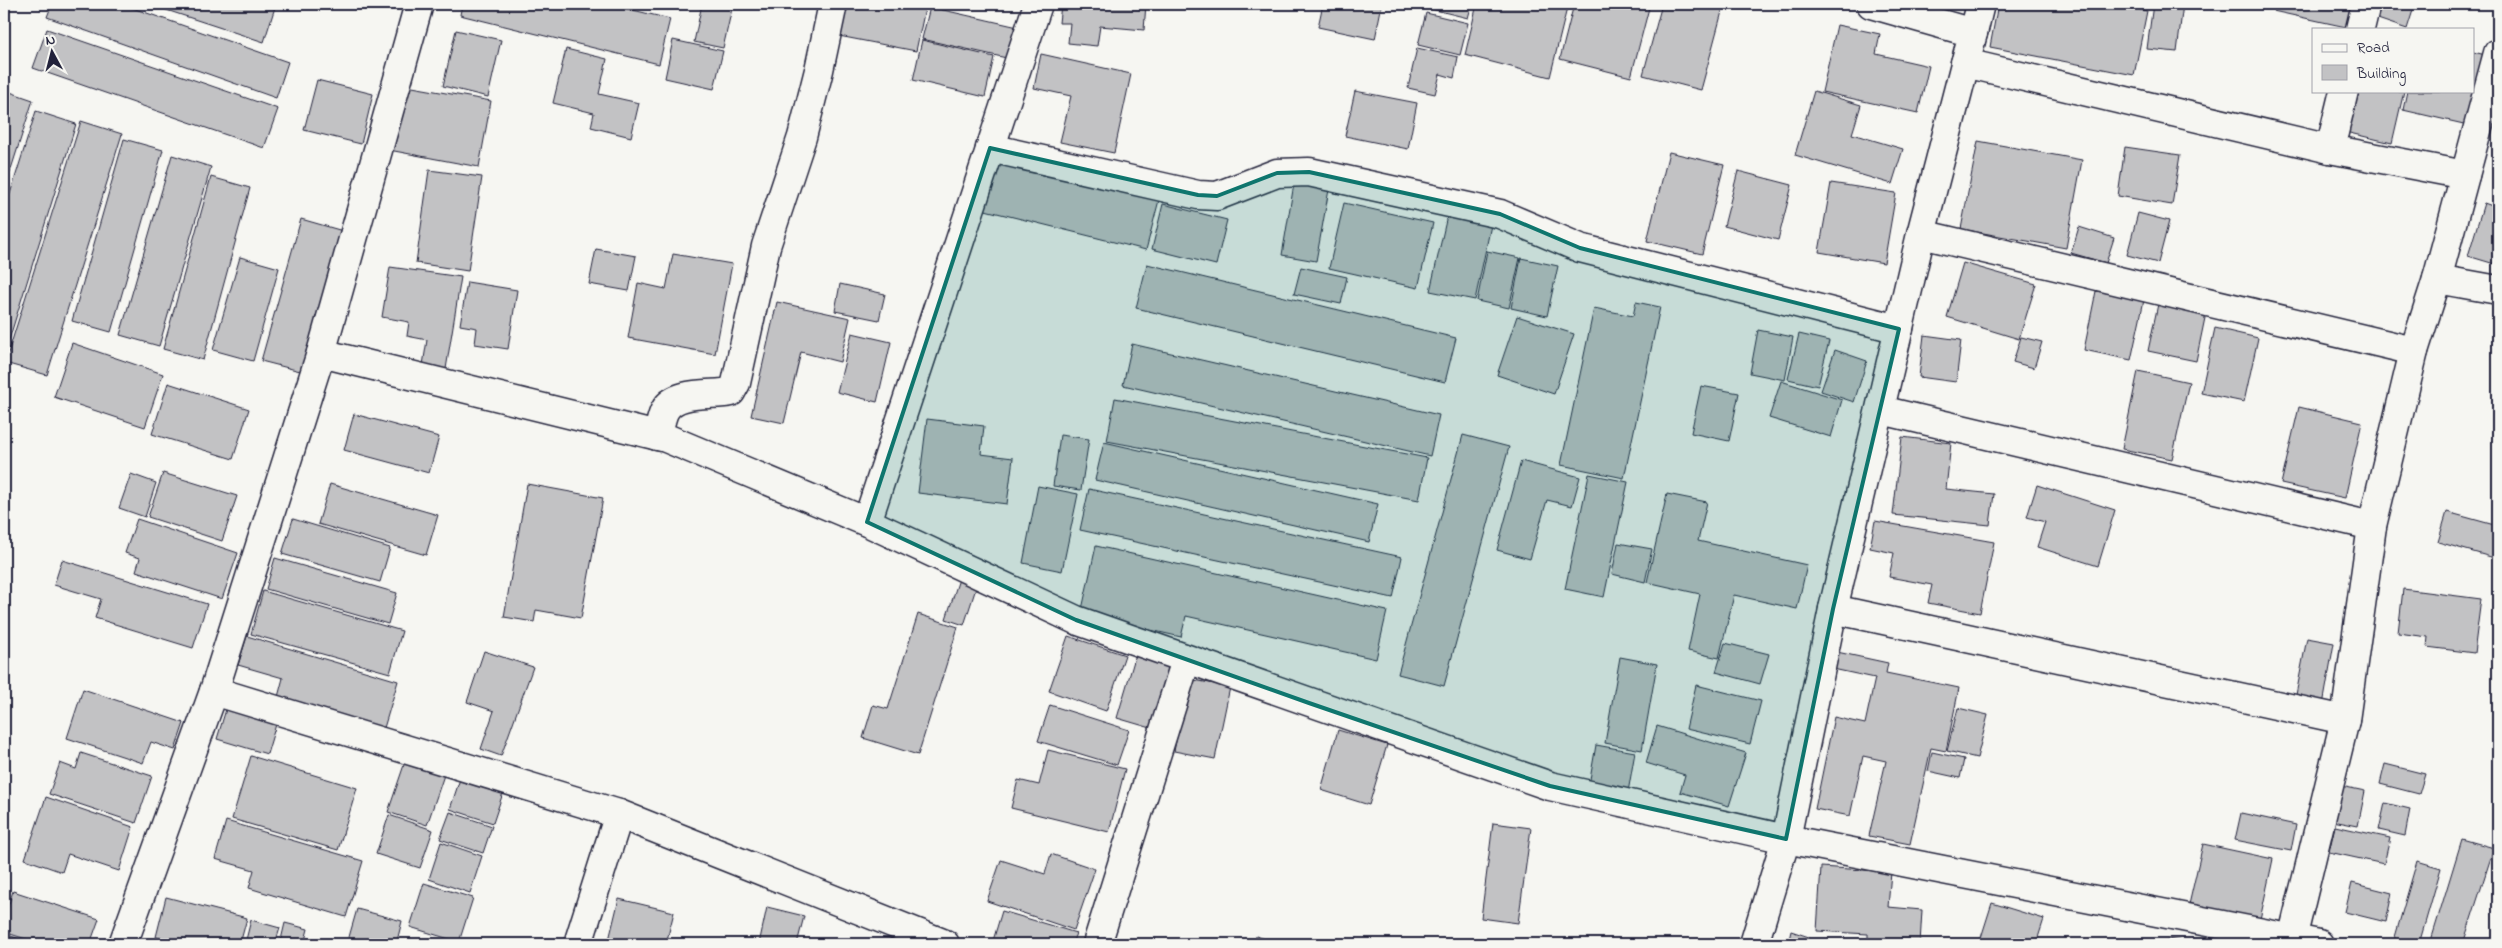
<svg xmlns="http://www.w3.org/2000/svg" width="2502" height="948" viewBox="0 0 2502 948" font-family="'Indie Flower',sans-serif">
<style>
.building{fill:#c2c2c4;stroke:#22223b}
.lines{fill:none;stroke-linecap:round;stroke-linejoin:round}
.minor-casing{stroke:#22223b;stroke-width:31}
.minor{stroke:#f6f6f2;stroke-width:28}
.marked{fill:#0f766e;fill-opacity:0.2;stroke:#0f766e;stroke-width:4;stroke-linejoin:round}
</style>
<rect width="100%" height="100%" fill="#f6f6f2"/>
<filter id="ink" filterUnits="userSpaceOnUse"><feTurbulence type="fractalNoise" baseFrequency=".02" numOctaves="2"/><feDisplacementMap in="SourceGraphic" scale="10" xChannelSelector="R" yChannelSelector="G"/><feConvolveMatrix kernelMatrix="1 2 1 2 8 2 1 2 1" color-interpolation-filters="sRGB"/></filter>
<g filter="url(#ink)">
<g class="building">
<polygon points="52,4 121,4 288,62 276,98 47,17"/>
<polygon points="148,4 276,4 264,42"/>
<polygon points="462,4 608,4 670,19 659,64 460,15"/>
<polygon points="702,4 733,4 723,48 694,42"/>
<polygon points="846,4 926,4 916,51 839,36"/>
<polygon points="1061,4 1146,4 1144,30 1100,26 1097,46 1068,43 1070,23 1059,23"/>
<polygon points="1323,4 1382,4 1375,39 1318,27"/>
<polygon points="1428,4 1472,4 1468,18 1427,8"/>
<polygon points="1477,4 1568,4 1550,77 1465,55"/>
<polygon points="1574,4 1650,4 1631,77 1560,59"/>
<polygon points="1662,4 1724,4 1701,90 1643,75"/>
<polygon points="1998,4 2110,4 2147,11 2134,75 1990,47"/>
<polygon points="2125,4 2151,4 2150,6"/>
<polygon points="2153,4 2183,4 2177,52 2147,49"/>
<polygon points="2275,4 2351,4 2346,27 2273,11"/>
<polygon points="2370,4 2415,4 2407,29 2366,15"/>
<polygon points="930,7 1018,27 1011,59 922,39"/>
<polygon points="1426,13 1468,23 1460,55 1418,45"/>
<polygon points="1837,25 1880,34 1876,54 1929,66 1918,113 1822,92"/>
<polygon points="47,29 278,109 264,148 33,68"/>
<polygon points="456,30 501,40 488,97 443,86"/>
<polygon points="673,40 723,51 714,89 665,78"/>
<polygon points="922,40 994,57 985,97 913,80"/>
<polygon points="1417,48 1458,57 1454,78 1440,74 1435,94 1408,88"/>
<polygon points="566,49 607,59 599,94 639,103 631,137 591,127 594,113 553,103"/>
<polygon points="2473,52 2486,55 2468,125 2403,110 2407,91 2473,91"/>
<polygon points="1041,54 1131,74 1114,153 1060,142 1071,96 1034,88"/>
<polygon points="317,80 373,94 361,144 304,130"/>
<polygon points="401,85 491,101 479,167 389,150"/>
<polygon points="4,90 33,100 4,191"/>
<polygon points="1355,91 1417,103 1408,149 1345,136"/>
<polygon points="1814,91 1861,105 1852,134 1903,149 1892,184 1795,155"/>
<polygon points="2350,91 2404,91 2392,143 2341,131"/>
<polygon points="36,111 76,124 4,356 4,213"/>
<polygon points="81,121 122,134 47,375 5,363"/>
<polygon points="124,139 163,150 111,332 72,321"/>
<polygon points="1978,141 2082,160 2066,248 1961,229"/>
<polygon points="2125,147 2180,155 2172,205 2118,196"/>
<polygon points="1669,152 1724,165 1702,254 1647,241"/>
<polygon points="172,155 211,167 159,346 120,335"/>
<polygon points="998,160 1159,200 1146,250 985,210"/>
<polygon points="429,170 482,177 468,271 416,263"/>
<polygon points="1738,171 1792,185 1778,240 1724,226"/>
<polygon points="211,177 250,188 203,360 163,349"/>
<polygon points="1295,178 1330,184 1316,261 1282,255"/>
<polygon points="1831,183 1896,193 1884,263 1819,252"/>
<polygon points="1344,203 1433,223 1418,288 1329,268"/>
<polygon points="2484,203 2498,208 2498,265 2468,256"/>
<polygon points="1163,204 1227,220 1216,265 1152,249"/>
<polygon points="2138,213 2169,221 2158,263 2127,255"/>
<polygon points="1447,216 1491,225 1475,300 1430,291"/>
<polygon points="301,219 343,231 304,372 261,361"/>
<polygon points="2079,227 2114,238 2106,263 2071,253"/>
<polygon points="596,249 636,256 629,291 589,284"/>
<polygon points="1487,251 1520,258 1509,308 1477,301"/>
<polygon points="673,254 732,264 715,354 628,338 638,283 666,289"/>
<polygon points="240,257 279,268 253,361 213,350"/>
<polygon points="1521,258 1558,266 1547,316 1511,308"/>
<polygon points="1963,263 2036,284 2019,339 1947,317"/>
<polygon points="1147,264 1456,338 1445,382 1136,308"/>
<polygon points="390,267 461,277 446,369 423,365 427,340 407,336 409,322 382,317"/>
<polygon points="1301,267 1347,277 1341,304 1294,294"/>
<polygon points="467,282 517,290 508,349 475,344 477,328 460,325"/>
<polygon points="840,284 885,294 879,320 835,311"/>
<polygon points="2096,291 2144,300 2131,360 2084,350"/>
<polygon points="777,302 850,318 840,362 801,352 784,423 751,416"/>
<polygon points="1636,302 1660,307 1624,478 1561,465 1594,308 1633,316"/>
<polygon points="2158,304 2206,313 2196,361 2148,351"/>
<polygon points="1517,316 1574,334 1554,394 1497,375"/>
<polygon points="2215,328 2258,338 2244,402 2201,393"/>
<polygon points="1758,330 1793,337 1785,380 1750,373"/>
<polygon points="852,333 891,342 877,402 837,392"/>
<polygon points="1799,334 1829,341 1818,386 1788,379"/>
<polygon points="1924,335 1961,340 1956,382 1919,377"/>
<polygon points="2021,337 2042,342 2034,368 2013,362"/>
<polygon points="72,343 163,374 145,427 54,397"/>
<polygon points="1132,344 1439,415 1430,456 1123,385"/>
<polygon points="1835,350 1867,361 1854,402 1821,391"/>
<polygon points="2138,371 2189,382 2172,459 2122,449"/>
<polygon points="1781,381 1842,400 1831,437 1769,418"/>
<polygon points="168,383 249,409 233,459 152,434"/>
<polygon points="1701,386 1739,393 1729,441 1691,433"/>
<polygon points="1115,398 1427,458 1419,500 1107,441"/>
<polygon points="2299,407 2362,422 2345,498 2281,484"/>
<polygon points="354,414 439,437 429,473 344,450"/>
<polygon points="927,419 984,426 981,454 1013,458 1007,504 918,493"/>
<polygon points="1060,435 1089,439 1081,490 1053,486"/>
<polygon points="1463,435 1509,447 1444,686 1398,674"/>
<polygon points="1902,437 1951,443 1946,489 1994,494 1990,525 1893,515"/>
<polygon points="1104,442 1378,504 1369,542 1095,480"/>
<polygon points="1521,461 1580,477 1572,506 1547,500 1530,559 1497,550"/>
<polygon points="163,473 237,496 222,541 148,517"/>
<polygon points="131,474 156,483 145,517 119,508"/>
<polygon points="1589,474 1628,482 1604,597 1565,589"/>
<polygon points="330,484 438,515 426,555 318,524"/>
<polygon points="527,484 603,498 581,618 536,610 534,622 504,617"/>
<polygon points="2037,485 2115,510 2098,566 2037,547 2045,522 2027,517"/>
<polygon points="1038,486 1078,494 1062,571 1023,563"/>
<polygon points="1089,489 1402,557 1393,598 1080,530"/>
<polygon points="1667,494 1707,502 1698,541 1807,565 1797,609 1734,595 1719,658 1688,651 1700,594 1647,582"/>
<polygon points="2447,512 2498,526 2498,559 2438,542"/>
<polygon points="137,519 238,553 222,599 136,571 140,558 125,553"/>
<polygon points="293,519 390,548 380,582 282,554"/>
<polygon points="1875,521 1994,542 1980,613 1928,603 1932,585 1889,577 1894,553 1870,548"/>
<polygon points="1618,543 1652,549 1645,582 1612,574"/>
<polygon points="1096,546 1387,611 1376,659 1186,616 1181,637 1081,614"/>
<polygon points="275,558 397,593 388,624 266,589"/>
<polygon points="62,560 207,604 193,648 95,618 101,599 54,585"/>
<polygon points="959,579 977,585 964,625 946,619"/>
<polygon points="2403,589 2481,599 2474,653 2427,647 2428,637 2398,633"/>
<polygon points="263,591 402,631 390,673 251,634"/>
<polygon points="918,614 958,627 918,755 863,738 873,705 888,709"/>
<polygon points="247,636 398,681 384,728 278,697 283,678 238,665"/>
<polygon points="1068,636 1125,655 1106,711 1049,691"/>
<polygon points="2307,638 2334,643 2323,705 2295,700"/>
<polygon points="1725,643 1769,654 1760,684 1716,672"/>
<polygon points="484,651 533,667 501,756 481,749 494,711 467,702"/>
<polygon points="1837,652 1888,663 1886,673 1959,688 1946,751 1931,748 1910,844 1869,836 1886,761 1863,756 1850,816 1815,809 1834,717 1865,724 1875,678 1833,669"/>
<polygon points="1136,654 1170,665 1151,728 1117,718"/>
<polygon points="1620,657 1657,664 1642,750 1605,743"/>
<polygon points="1189,679 1230,687 1215,759 1174,751"/>
<polygon points="1696,685 1761,701 1750,744 1686,729"/>
<polygon points="83,689 184,723 175,750 151,742 143,763 67,738"/>
<polygon points="1050,705 1129,730 1117,765 1038,741"/>
<polygon points="227,706 277,721 267,754 217,739"/>
<polygon points="1958,708 1988,715 1977,758 1947,751"/>
<polygon points="1657,726 1746,753 1729,806 1680,792 1685,775 1646,763"/>
<polygon points="1338,730 1387,745 1369,805 1321,790"/>
<polygon points="1596,745 1635,752 1627,798 1588,791"/>
<polygon points="1048,750 1125,769 1109,832 1011,808 1018,780 1039,785"/>
<polygon points="1932,752 1964,759 1960,778 1928,771"/>
<polygon points="81,753 152,776 136,823 49,794 60,763 76,769"/>
<polygon points="251,756 357,788 338,850 232,819"/>
<polygon points="406,759 445,772 427,825 388,812"/>
<polygon points="2385,764 2425,774 2419,794 2380,784"/>
<polygon points="460,779 503,793 493,823 450,809"/>
<polygon points="2341,786 2365,791 2358,826 2333,821"/>
<polygon points="46,797 133,827 119,871 68,854 62,872 25,859"/>
<polygon points="2385,803 2410,809 2405,836 2379,830"/>
<polygon points="450,812 492,826 483,853 440,839"/>
<polygon points="2241,813 2296,825 2291,851 2235,840"/>
<polygon points="389,815 433,830 420,868 376,854"/>
<polygon points="226,821 363,861 346,917 249,888 254,870 215,859"/>
<polygon points="1493,823 1531,828 1518,923 1481,918"/>
<polygon points="2335,826 2390,838 2384,864 2329,852"/>
<polygon points="2462,839 2494,848 2463,944 2430,944"/>
<polygon points="441,842 482,856 470,893 429,879"/>
<polygon points="2203,844 2273,859 2259,924 2188,909"/>
<polygon points="1051,854 1095,869 1074,930 987,901 1001,860 1045,874"/>
<polygon points="2417,861 2441,868 2419,944 2393,944"/>
<polygon points="1821,867 1891,872 1888,907 1922,910 1920,944 1868,944 1868,934 1817,931"/>
<polygon points="424,883 473,898 459,942 410,927"/>
<polygon points="2352,883 2392,893 2386,922 2345,912"/>
<polygon points="13,891 99,919 90,944 42,944 4,932 4,919"/>
<polygon points="166,897 247,918 240,944 184,944 156,937"/>
<polygon points="619,899 674,912 666,944 608,944"/>
<polygon points="1992,903 2044,919 2036,944 1979,944"/>
<polygon points="767,907 804,916 797,944 759,944"/>
<polygon points="357,909 402,921 397,941 410,944 347,944"/>
<polygon points="1002,911 1076,933 1072,944 992,944"/>
<polygon points="251,920 280,928 275,944 245,944"/>
<polygon points="285,923 308,929 304,944 280,944"/>
<polygon points="1791,931 1809,937 1807,944 1788,944"/>
<polygon points="4,934 36,944 4,944"/>
<polygon points="1256,936 1281,944 1253,944"/>
<polygon points="2168,939 2202,944 2167,944"/>
</g>
<g class="lines">
<g class="minor-casing">
<g id="minor">
<polyline points="2360,29 2366,4"/>
<polyline points="1973,33 1980,4"/>
<polyline points="1965,63 2330,149 2465,175"/>
<polyline points="990,148 1198,195 1217,196 1277,173 1309,172 1500,214 1580,248 1899,329"/>
<polyline points="2330,149 2344,91"/>
<polyline points="1921,234 2414,351"/>
<polyline points="2437,279 2498,290"/>
<polyline points="321,353 666,438 867,522 1076,620 1550,786 1786,839 2319,944"/>
<polyline points="1881,410 2372,526"/>
<path d="M 657,436 C 660,428 661,417 665,410 C 676,390 712,396 731,392 L 736,383 L 766,246 L 802,137 L 819,70 L 833,4"/>
<polyline points="867,522 1038,4"/>
<polyline points="1833,609 2345,720"/>
<polyline points="214,691 619,814 945,944"/>
<polyline points="2292,939 2345,720 2372,526 2414,351 2437,279 2498,53"/>
<polyline points="123,944 214,691 321,353 419,4"/>
<polyline points="578,944 619,814"/>
<polyline points="1097,944 1186,660"/>
<polyline points="1754,944 1786,839 1833,609 1921,234 1973,33 1871,4"/>
</g>
</g>
<use href="#minor" class="minor"/>
</g>
</g>
<path class="marked" d="M 990,148 L 1198,195 L 1217,196 L 1277,173 L 1309,172 L 1500,214 L 1580,248 L 1899,329 L 1833,609 L 1786,839 L 1550,786 L 1309,703 L 1076,620 L 867,522 Z"/>
<rect width="2502" height="948" fill="none" stroke="#f6f6f2" stroke-width="20"/>
<rect x="10" y="10" width="2482" height="928" fill="none" stroke="#22223b" stroke-width="2" filter="url(#ink)"/>
<rect x="2312" y="28" width="162" height="65" fill="#f6f6f2" stroke="#a1a1a9"/>
<rect x="2322" y="44" width="25" height="8" fill="#f6f6f2" stroke="#a1a1a9"/>
<text x="2357" y="52" font-size="15" fill="#22223b">Road</text>
<rect x="2322" y="65" width="25" height="15" fill="#c2c2c4" stroke="#a1a1a9"/>
<text x="2357" y="78" font-size="15" fill="#22223b">Building</text>
<g transform="translate(52 52) rotate(353)" stroke="#f6f6f2" stroke-width="4" paint-order="stroke">
<path d="M0-4L9 19L0 12L-9 19Z" fill="#22223b"/>
<text y="-8" font-size="14" font-weight="bold" text-anchor="middle" fill="#22223b">N</text>
</g>
</svg>
